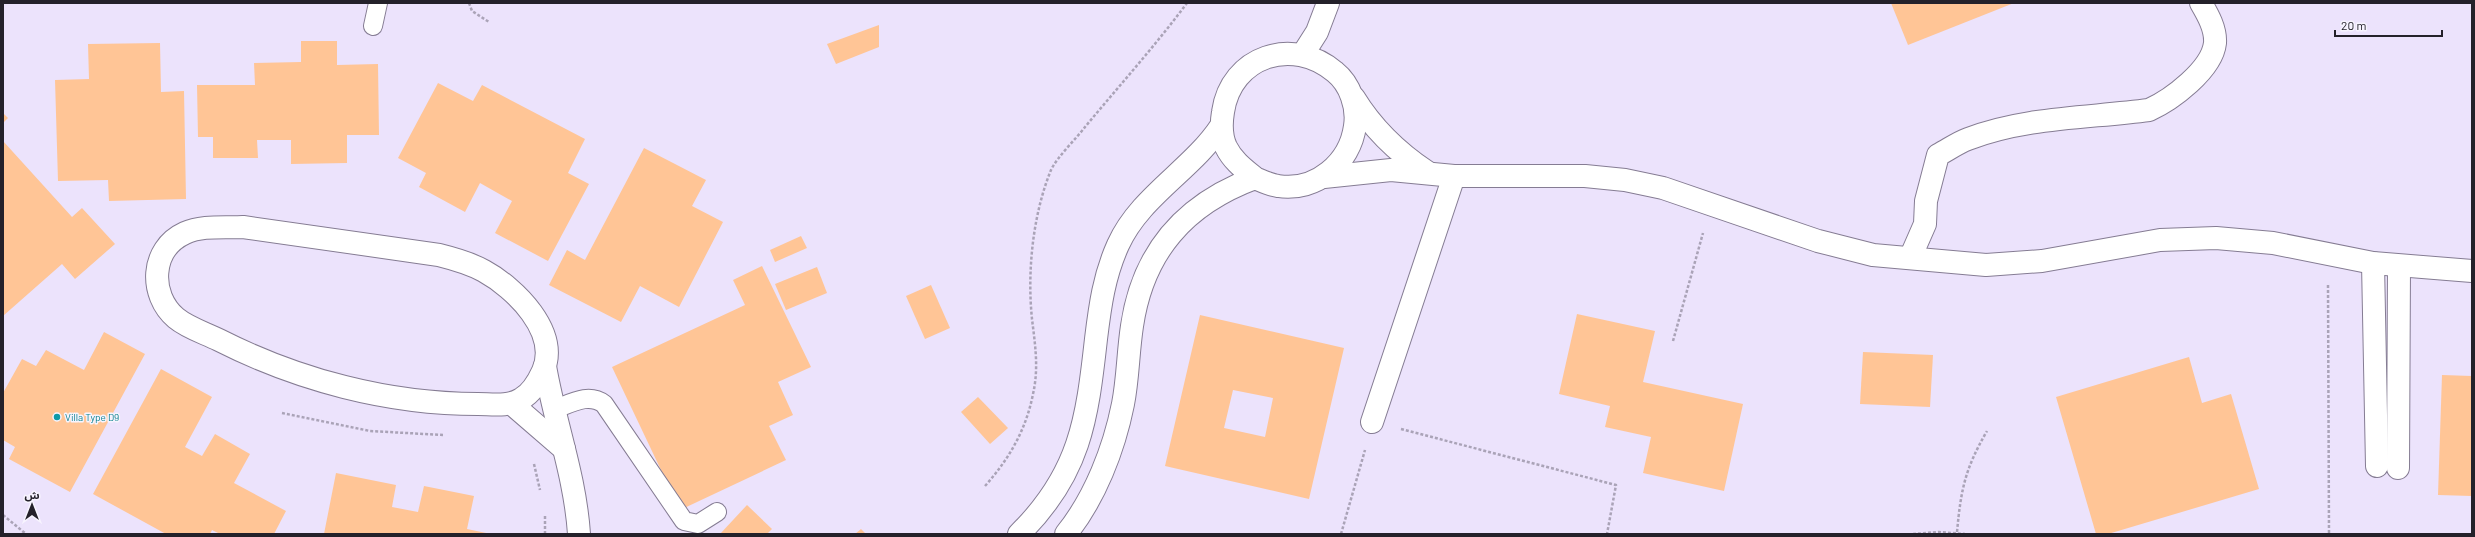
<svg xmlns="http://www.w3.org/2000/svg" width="2475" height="537" viewBox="0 0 2475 537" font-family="Barlow,'Noto Sans Arabic',sans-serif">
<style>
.building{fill:#ffc596;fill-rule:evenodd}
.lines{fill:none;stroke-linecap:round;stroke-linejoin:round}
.lane-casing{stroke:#857c93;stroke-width:20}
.street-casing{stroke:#857c93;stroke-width:24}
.path{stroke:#aaa3b7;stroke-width:2.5;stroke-dasharray:3 2;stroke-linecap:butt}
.lane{stroke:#fff;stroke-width:18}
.street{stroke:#fff;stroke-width:22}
.culture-dot{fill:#0f9aa8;stroke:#f7f4fe;stroke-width:1.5}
.labels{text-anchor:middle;stroke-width:3;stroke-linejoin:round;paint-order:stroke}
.culture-label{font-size:10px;fill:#0d838f;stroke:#f7f4fe;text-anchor:start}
</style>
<rect width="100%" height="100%" fill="#ece3fc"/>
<g class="building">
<polygon points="1891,3 2014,3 1908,45"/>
<polygon points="879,25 879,47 836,64 827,44"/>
<polygon points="301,41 337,41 337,65 378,64 379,135 347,135 347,163 291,164 291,140 257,140 258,158 213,158 213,137 198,137 197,85 255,85 254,63 301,62"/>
<polygon points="160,43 161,92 184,91 186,199 109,201 108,180 58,181 55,80 89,79 88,44"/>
<polygon points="438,83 473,101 482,85 585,139 568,173 589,184 548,261 495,233 512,201 480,183 465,212 419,187 426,173 398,158"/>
<polygon points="3,113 8,118 3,123"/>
<polygon points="3,141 72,217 82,208 115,244 75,279 62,264 3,316"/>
<polygon points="644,148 706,180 692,206 723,222 679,307 640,286 621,322 549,285 567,250 585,260"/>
<polygon points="801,236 807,248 775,262 770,250"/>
<polygon points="762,266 811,367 778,382 793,415 769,426 786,460 680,510 612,367 745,305 733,280"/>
<polygon points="817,267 827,293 786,310 775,284"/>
<polygon points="931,285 950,328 925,339 906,296"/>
<polygon points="1577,314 1655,331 1643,382 1743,404 1724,491 1643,473 1651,437 1605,427 1610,406 1559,394"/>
<path d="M 1200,315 L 1344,348 L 1309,499 L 1165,466 ZM 1233,390 L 1273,398 L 1265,437 L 1224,428 Z"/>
<polygon points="104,332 145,354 70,492 9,459 15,447 3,440 3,393 22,359 36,366 46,350 84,370"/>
<polygon points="1863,352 1933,355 1930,407 1860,404"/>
<polygon points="2189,357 2202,403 2231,394 2259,489 2108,534 2096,534 2056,397"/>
<polygon points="161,369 212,397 185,447 202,456 215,434 250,454 234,483 286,511 274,534 220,534 212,530 210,534 166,534 93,494"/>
<polygon points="2442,375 2472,376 2472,496 2438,495"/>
<polygon points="978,397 1008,428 990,444 961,412"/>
<polygon points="336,473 396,485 392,507 418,512 424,486 474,496 467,529 491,534 324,534"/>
<polygon points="747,505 772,529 767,534 720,534"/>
<polygon points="861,529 866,534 855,534"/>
</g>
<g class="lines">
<g class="lane-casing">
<g id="lane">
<polyline points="373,26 378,3"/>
<path d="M 553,410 C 570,404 588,392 604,404 L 684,521 L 698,524 L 717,512"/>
</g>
</g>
<g class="street-casing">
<g id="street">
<polyline points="1303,54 1317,32 1328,3"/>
<path d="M 1354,98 C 1373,129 1397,152 1427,172"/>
<polyline points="1324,177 1391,170 1454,176 1585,176 1625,180 1663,188 1818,241 1873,255 1986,265 2042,261 2160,240 2216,238 2273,243 2373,263 2472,271"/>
<path d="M 243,227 L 439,255 C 455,259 470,263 484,271 C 515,288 560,332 543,371 C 538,382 532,393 521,399 C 508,407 492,404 478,404 C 388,404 298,380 219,340 C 205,333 188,328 176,318 C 149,295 150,249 185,233 C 202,225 225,228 243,227 Z"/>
<path d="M 1911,256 L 1925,224 L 1926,201 L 1938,155 C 1948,150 1957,143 1968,139 C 2025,117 2089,118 2149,110 C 2171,100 2212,70 2215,43 C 2216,29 2208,15 2201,3"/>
<polyline points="2373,263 2377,466"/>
<path d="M 545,366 C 555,424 575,475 579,534"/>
<polyline points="512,404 564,449"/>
<polyline points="1372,422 1454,176"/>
<polyline points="2398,468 2399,266"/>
<path d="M 1019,534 C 1080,474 1087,420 1096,339 C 1100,306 1104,276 1118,245 C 1140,196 1192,170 1221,126"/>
<path d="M 1066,534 C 1095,498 1114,449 1123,404 C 1128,379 1128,352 1132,326 C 1143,251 1185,204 1255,178 C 1262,181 1270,185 1278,186 C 1316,192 1350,163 1355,126 C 1358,107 1350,84 1335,72 C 1293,36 1231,56 1223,112 C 1221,124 1221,136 1226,147 C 1233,161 1244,169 1255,178"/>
</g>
</g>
<g class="path">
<polyline points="469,3 472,11 489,22"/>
<polyline points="2328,285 2329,534"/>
<polyline points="1673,341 1703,233"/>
<polyline points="282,413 370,431 443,435"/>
<polyline points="1401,429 1616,485 1607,534"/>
<polyline points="534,464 540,490"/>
<path d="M 985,486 C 1009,459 1026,430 1033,394 C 1039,368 1035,344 1032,319 C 1027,271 1033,214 1051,170 C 1057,157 1076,139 1085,127 C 1119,86 1155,46 1187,3"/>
<polyline points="3,515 26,534"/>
<polyline points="545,516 545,534"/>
<path d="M 1957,532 C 1961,489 1965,469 1987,431"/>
<polyline points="1341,534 1365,450"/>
<polyline points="1913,534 1939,532 1965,534"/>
</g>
<use href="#lane" class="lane"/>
<use href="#street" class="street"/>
</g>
<circle class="culture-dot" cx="57" cy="417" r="4"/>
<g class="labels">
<g class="culture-label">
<text x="65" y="421">Villa Type D9</text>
</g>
</g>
<rect width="2475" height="537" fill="none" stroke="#24212a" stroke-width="8"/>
<g transform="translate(32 505)" stroke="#f7f4fe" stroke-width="3" paint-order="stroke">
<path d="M0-3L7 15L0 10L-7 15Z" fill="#24212a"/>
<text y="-6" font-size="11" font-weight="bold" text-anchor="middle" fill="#24212a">ش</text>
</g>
<path d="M2335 30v6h107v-6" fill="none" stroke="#24212a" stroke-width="2"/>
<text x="2341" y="30" font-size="12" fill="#24212a" stroke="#f7f4fe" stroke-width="3" paint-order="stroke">20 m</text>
</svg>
